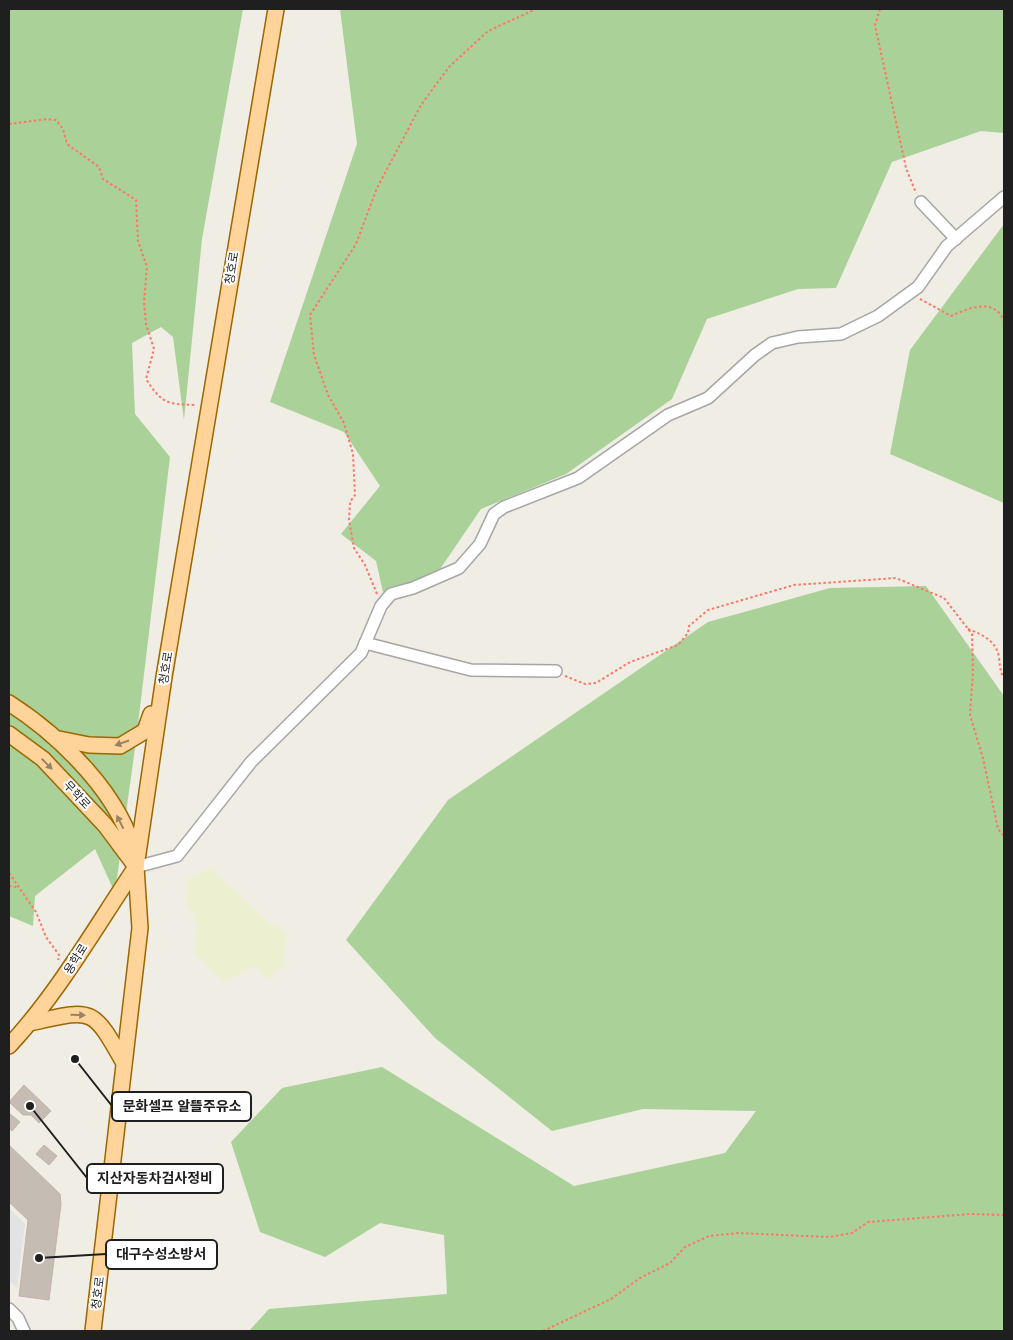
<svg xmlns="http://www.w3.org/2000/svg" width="1013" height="1340" viewBox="0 0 1013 1340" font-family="Inter,'Noto Sans KR',sans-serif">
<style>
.farmland{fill:#edf0d0}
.forest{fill:#a9d198}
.parking{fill:#e3e3e3}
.building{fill:#c5bcb4;stroke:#c3b3a7}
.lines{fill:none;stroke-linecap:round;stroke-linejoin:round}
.minor-casing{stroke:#a6a6a6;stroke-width:14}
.major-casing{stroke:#9a6700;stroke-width:18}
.path{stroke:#ff7667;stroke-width:2;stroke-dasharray:2.5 2.5;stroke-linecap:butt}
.minor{stroke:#fff;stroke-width:11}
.major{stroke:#ffd49b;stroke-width:15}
.oneway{fill:#9a8363}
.labels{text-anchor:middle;stroke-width:4;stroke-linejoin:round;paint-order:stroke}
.street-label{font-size:12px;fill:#1f1f1f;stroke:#fff}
.leader{fill:none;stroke:#1f1f1f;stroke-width:2}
.callout-dot{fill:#1f1f1f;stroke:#fff;stroke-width:2}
.callout{fill:#fff;stroke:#1f1f1f;stroke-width:2}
.callout-label{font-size:14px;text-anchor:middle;font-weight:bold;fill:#1f1f1f}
</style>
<rect width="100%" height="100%" fill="#f0ede5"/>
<polygon class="farmland" points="211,868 270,924 280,926 287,935 284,955 286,965 268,979 255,966 224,982 195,954 197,926 192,912 186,907 188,879"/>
<g class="forest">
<polygon points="9,9 243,9 202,239 184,420 173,337 161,327 132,343 135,414 170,457 136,741 115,893 95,849 35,896 33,926 9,916"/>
<polygon points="340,9 1004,9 1004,133 981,131 892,162 836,288 798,289 707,319 672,399 566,474 481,509 438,572 383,592 376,561 341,534 380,486 344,432 270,402 357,144"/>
<polygon points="1004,224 1004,503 890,454 910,350"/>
<polygon points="926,586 1004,696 1004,1331 249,1331 269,1309 447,1294 444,1235 380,1223 325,1257 260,1232 231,1142 282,1088 382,1067 574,1186 725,1153 756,1111 643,1109 552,1131 435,1038 346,940 448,800 708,622 830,588"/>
</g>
<polygon class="parking" points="9,1208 25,1224 17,1288 9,1280"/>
<g class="building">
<polygon points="24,1085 51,1111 39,1123 31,1115 23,1115 9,1102"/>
<polygon points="9,1113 20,1122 12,1131 9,1128"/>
<polygon points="9,1145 60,1194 61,1204 49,1300 19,1296 28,1220 9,1202"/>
<polygon points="44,1145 57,1156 49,1165 36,1154"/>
</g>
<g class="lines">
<g class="minor-casing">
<g id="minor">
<polyline points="921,202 956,239"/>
<polyline points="365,643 471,670 556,671"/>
<polyline points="136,867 177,856 251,762 361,653 381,606 391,594 413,588 459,568 480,544 494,514 504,507 578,478 668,415 708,398 755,355 772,343 798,337 841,334 878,316 918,287 947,246 1004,197"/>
<polyline points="9,1309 18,1318 24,1331"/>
</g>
</g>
<g class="major-casing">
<g id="major">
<path d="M 9,703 C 59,735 124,797 135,858"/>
<polyline points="9,734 43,759 105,825 134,864"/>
<polyline points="59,739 89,745 120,746 145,731 151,714"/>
<path d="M 30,1023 C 93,1009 92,1006 124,1063"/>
<path d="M 9,1046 C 59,992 95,928 136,867"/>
<polyline points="93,1331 140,928 136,867 164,677 276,9"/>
</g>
</g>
<g class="path">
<polyline points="880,9 875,25 906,168 916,193"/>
<path d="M 9,124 L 47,119 L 56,120 L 63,129 L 67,144 L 99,167 L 103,179 L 136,200 L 138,241 L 147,267 L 144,302 L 146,324 L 154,349 L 146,379 C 162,404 167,404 196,405"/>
<path d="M 920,299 L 951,316 C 969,308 994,297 1004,321"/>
<polyline points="377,594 365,565 354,548 349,520 350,502 355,495 353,454 344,423 328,395 314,355 310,315 356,244 377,188 421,105 449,67 488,31 536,9"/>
<path d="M 968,629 C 983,635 997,641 999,658 C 1000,666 1000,672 1004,678"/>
<polyline points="565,676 585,684 596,683 630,662 678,645 688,633 689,626 708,610 794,585 896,578 944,598 972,634 973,673 970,715 983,758 998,829 1004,836"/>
<polyline points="9,873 36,912 46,937 59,955 58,960"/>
<polyline points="9,886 17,887"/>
<polyline points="543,1331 611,1299 640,1278 670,1263 685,1247 709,1236 738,1233 829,1237 852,1233 868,1222 971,1214 1004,1215"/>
</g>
<use href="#minor" class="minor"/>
<use href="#major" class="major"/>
</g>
<defs><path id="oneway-solid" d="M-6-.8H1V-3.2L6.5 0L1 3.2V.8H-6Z" transform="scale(1.25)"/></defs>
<g class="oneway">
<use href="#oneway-solid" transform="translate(122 743) rotate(161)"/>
<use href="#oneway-solid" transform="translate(47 764) rotate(45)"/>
<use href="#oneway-solid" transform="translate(120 822) rotate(-117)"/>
<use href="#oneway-solid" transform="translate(78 1015) rotate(2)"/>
</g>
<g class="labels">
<g class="street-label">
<text transform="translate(232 268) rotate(-81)" y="4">청호로</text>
<text transform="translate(166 668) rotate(-81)" y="4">청호로</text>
<text transform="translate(77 795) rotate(47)" y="4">무학로</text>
<text transform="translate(76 959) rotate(-58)" y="4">용학로</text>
<text transform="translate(98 1293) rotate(-83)" y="4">청호로</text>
</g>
</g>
<path class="leader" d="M75 1059L112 1106M30 1106L87 1178M39 1258L106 1254"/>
<g class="callout-dot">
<circle cx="75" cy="1059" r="5"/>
<circle cx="30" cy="1106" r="5"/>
<circle cx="39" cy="1258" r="5"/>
</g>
<g class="callout">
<rect x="112" y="1092" width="139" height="29" rx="5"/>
<rect x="87" y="1164" width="136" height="29" rx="5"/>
<rect x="106" y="1240" width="111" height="29" rx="5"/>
</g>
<g class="callout-label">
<text x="182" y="1111">문화셀프 알뜰주유소</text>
<text x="155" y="1183">지산자동차검사정비</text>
<text x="161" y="1259">대구수성소방서</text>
</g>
<rect width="1013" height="1340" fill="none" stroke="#1f1f1f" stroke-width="20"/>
</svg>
